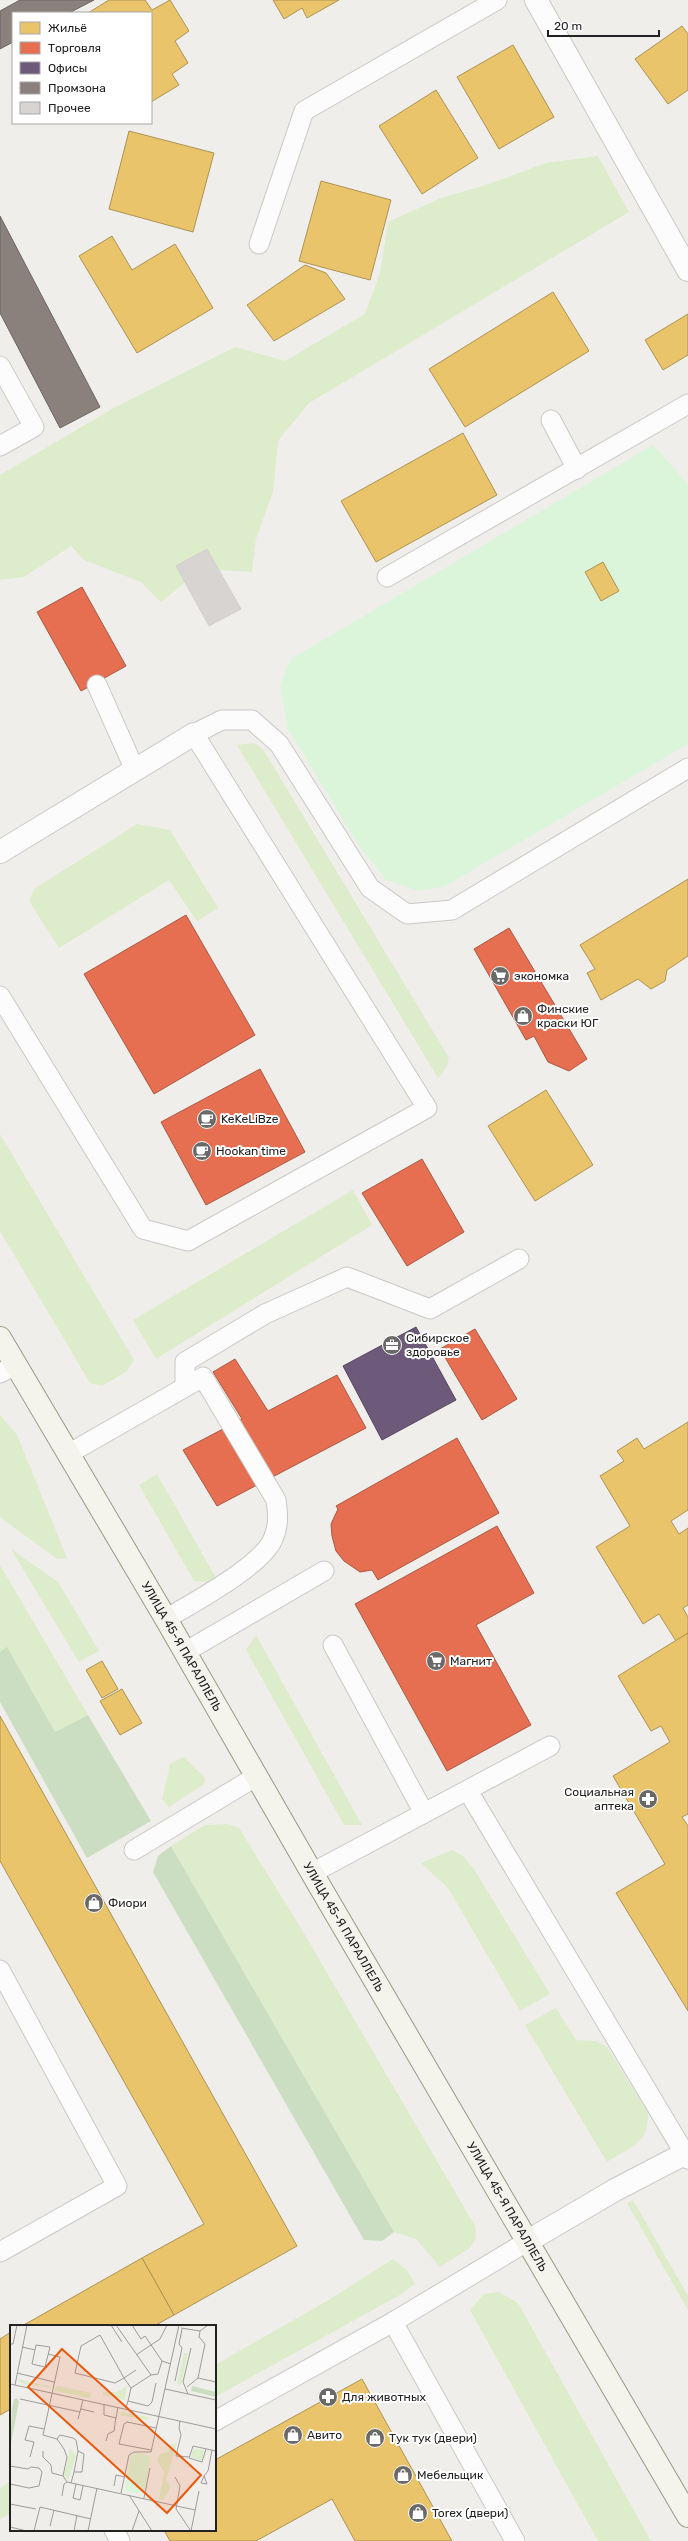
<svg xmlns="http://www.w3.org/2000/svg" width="688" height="2541" viewBox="0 0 688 2541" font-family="Rubik,sans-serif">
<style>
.grass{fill:#ddeccb}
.forest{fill:#cbdec1}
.park{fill:#daf5da}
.homes{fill:#e9c46a;stroke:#ad9354}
.shops{fill:#e76f51;stroke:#ac5843}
.offices{fill:#6d597a;stroke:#564860}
.industry{fill:#8a817c;stroke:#6b6461}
.building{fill:#d7d4d2;stroke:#d3d0cc}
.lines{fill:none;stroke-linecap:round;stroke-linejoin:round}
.service-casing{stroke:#c9c8c7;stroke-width:21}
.minor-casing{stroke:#c9c8c7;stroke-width:24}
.secondary-casing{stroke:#999a82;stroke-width:24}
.service{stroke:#fdfcfc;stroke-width:19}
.minor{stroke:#fdfcfc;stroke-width:22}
.secondary{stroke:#f4f4ed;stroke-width:22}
.labels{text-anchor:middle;stroke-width:4;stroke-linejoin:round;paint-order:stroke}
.poi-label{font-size:12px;fill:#222;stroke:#fff;text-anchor:start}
.street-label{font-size:12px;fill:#222;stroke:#fff}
.inset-road{fill:none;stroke:#9e9c9b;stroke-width:1}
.view{fill:#e8590c;fill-opacity:0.15;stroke:#e8590c;stroke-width:2}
.inset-edge{fill:none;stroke:#222;stroke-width:2}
</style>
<rect width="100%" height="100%" fill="#f0eeeb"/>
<g class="grass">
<polygon points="598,156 629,212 309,403 278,441 273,492 256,539 252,572 202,569 161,602 141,582 84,560 71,546 24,577 0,580 0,475 112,409 235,347 285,361 365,314 380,273 388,222 441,198 489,184 546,163"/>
<polygon points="253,743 263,749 449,1058 446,1068 438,1078 237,745"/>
<polygon points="137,824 170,830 218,908 197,921 169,880 59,948 29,901 34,889"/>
<polygon points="0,1134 134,1360 127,1371 102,1386 90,1383 0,1231"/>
<polygon points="353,1190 372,1225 156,1359 133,1320"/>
<polygon points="0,1415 17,1435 67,1558 57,1559 0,1517"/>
<polygon points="157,1474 216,1578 207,1582 194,1581 139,1485"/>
<polygon points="11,1549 58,1582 99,1651 79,1662"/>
<polygon points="0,1565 88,1715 55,1732 7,1648 0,1652"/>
<polygon points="256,1635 362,1825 344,1825 246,1650"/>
<polygon points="184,1757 205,1778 204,1784 169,1807 162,1799 170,1764"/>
<polygon points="227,1824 239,1828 299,1925 475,2226 476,2238 470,2248 440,2267 416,2239 394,2232 171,1846 205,1825"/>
<polygon points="452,1850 463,1856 474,1869 550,1994 520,2011 448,1888 421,1863"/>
<path d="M 556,2008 L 576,2040 L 596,2041 L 607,2047 L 648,2113 C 649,2144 630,2147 607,2162 L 525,2025 Z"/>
<polygon points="633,2200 688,2296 688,2310 627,2203"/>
<polygon points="393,2259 407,2270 415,2284 398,2296 215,2397 215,2365 327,2301"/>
<polygon points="499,2292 518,2303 651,2541 598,2541 470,2310 484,2294"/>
<polygon points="11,2481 11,2513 0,2519 0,2488"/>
</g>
<g class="forest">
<polygon points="7,1647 55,1732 88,1715 151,1821 87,1858 0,1702 0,1652"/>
<polygon points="171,1846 394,2232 382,2241 364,2240 153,1872 158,1856"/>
</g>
<polygon class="park" points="653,445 688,484 688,744 445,886 419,891 386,880 358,844 288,729 280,685 291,659"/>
<g class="homes">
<polygon points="109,0 145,0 152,10 170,0 189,31 175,41 188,63 172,74 179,85 151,102 151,13 88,13"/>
<polygon points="273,0 339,0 307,18 302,8 284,19"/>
<polygon points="682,26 688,34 688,90 668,104 635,59"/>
<polygon points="513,45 554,117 499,149 457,77"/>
<polygon points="436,90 478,158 422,194 379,126"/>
<polygon points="129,131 214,153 193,232 109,209"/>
<polygon points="321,181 391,200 370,280 299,261"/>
<polygon points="112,236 132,270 175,244 213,308 137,353 79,256"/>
<polygon points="305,265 326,273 345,299 274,341 247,305"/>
<polygon points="553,292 589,351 465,427 429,369"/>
<polygon points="688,314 688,355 663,370 645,340"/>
<polygon points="463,433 497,495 376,562 341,501"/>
<polygon points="603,562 619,591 601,601 585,572"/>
<polygon points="688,879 688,956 667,970 665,981 651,989 638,979 601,1000 587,973 595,969 580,945"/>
<polygon points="546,1090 593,1165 535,1201 488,1126"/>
<polygon points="688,1422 688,1510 671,1521 679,1534 688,1528 688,1605 683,1608 688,1617 688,1633 676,1641 659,1614 643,1624 596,1547 630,1526 600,1476 624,1461 617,1451 637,1438 644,1449"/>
<polygon points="688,1633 688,1814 682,1817 688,1826 688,2011 616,1893 665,1864 613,1776 670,1742 661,1726 651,1731 618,1676"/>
<polygon points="102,1661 118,1689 102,1698 86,1670"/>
<polygon points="122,1689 142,1723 120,1735 100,1701"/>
<polygon points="0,1716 297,2246 174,2315 142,2258 204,2224 0,1861"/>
<polygon points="142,2258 174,2315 154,2326 22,2326"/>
<polygon points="11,2332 11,2409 0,2415 0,2339"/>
<polygon points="362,2379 452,2541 355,2541 332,2499 256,2541 170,2541 164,2530 215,2530 215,2460"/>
</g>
<g class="shops">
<polygon points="82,587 126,666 81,691 37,612"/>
<polygon points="186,915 255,1035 154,1094 84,974"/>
<polygon points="509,928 587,1059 569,1071 548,1062 534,1036 526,1040 474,949"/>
<polygon points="260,1069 305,1152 206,1205 161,1122"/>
<polygon points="422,1159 464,1232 407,1266 362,1193"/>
<polygon points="475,1329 517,1399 482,1420 440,1349"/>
<polygon points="235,1359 268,1411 337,1375 366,1428 217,1506 183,1450 242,1419 213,1372"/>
<polygon points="457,1438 499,1513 378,1580 372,1570 360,1572 344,1561 336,1551 332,1536 331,1524 338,1509 336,1506"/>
<polygon points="497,1526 534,1593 476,1625 531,1725 447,1771 355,1604"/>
</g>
<polygon class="offices" points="416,1327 456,1400 382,1440 343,1366"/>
<g class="industry">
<polygon points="20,0 94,0 69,13 13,13 13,42 0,49 0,11"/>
<polygon points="0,216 100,407 60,428 0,313"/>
</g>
<polygon class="building" points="207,549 241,609 209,626 176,566"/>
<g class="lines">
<g class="service-casing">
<g id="service">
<polyline points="259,244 304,111 497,0"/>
<polyline points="0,366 34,427 0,446"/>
<polyline points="551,420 577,469"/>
<polyline points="387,577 688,404"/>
<polyline points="97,685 135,770"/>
<polyline points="0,996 143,1229 188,1241 427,1108 194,734 222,720 252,720 279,744 370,888 407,914 452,910 688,768"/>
<polyline points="0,1373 15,1366"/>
<polyline points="185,1387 185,1362 265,1314 347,1277 430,1309 519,1259"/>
<path d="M 68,1454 L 203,1377 L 276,1500 C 278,1514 279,1526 273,1539 C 262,1566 192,1603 166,1619"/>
<polyline points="333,1645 424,1813"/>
<polyline points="185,1652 324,1571"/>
<polyline points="468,1791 688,2159"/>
<polyline points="134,1850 257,1776"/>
<polyline points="312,1873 550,1746"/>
<polyline points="0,1970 117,2186 0,2252"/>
<polyline points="393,2322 515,2541"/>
<polyline points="215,2421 393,2322 528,2241"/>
<polyline points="114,2530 120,2541"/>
</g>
</g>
<g class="minor-casing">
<g id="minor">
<polyline points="536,0 688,270"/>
<polyline points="0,852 194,734"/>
<polyline points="528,2241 615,2190 688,2152"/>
</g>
</g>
<g class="secondary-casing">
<g id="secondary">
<path id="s1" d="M 0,1338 L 166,1619 L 312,1873 L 688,2516"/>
</g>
</g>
<use href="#service" class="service"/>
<use href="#minor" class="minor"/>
<use href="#secondary" class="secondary"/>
</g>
<defs>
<g id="supermarket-disc" transform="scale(1)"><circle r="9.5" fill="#6a6968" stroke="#fff"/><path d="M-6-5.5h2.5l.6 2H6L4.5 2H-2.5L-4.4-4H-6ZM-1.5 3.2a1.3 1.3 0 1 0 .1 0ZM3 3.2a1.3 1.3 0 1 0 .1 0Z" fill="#fff"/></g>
<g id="shop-disc" transform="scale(1)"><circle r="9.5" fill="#6a6968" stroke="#fff"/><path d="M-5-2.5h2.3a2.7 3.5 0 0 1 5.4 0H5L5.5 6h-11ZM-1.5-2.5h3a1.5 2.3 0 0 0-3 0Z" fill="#fff"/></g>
<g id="cafe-disc" transform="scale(1)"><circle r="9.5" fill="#6a6968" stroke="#fff"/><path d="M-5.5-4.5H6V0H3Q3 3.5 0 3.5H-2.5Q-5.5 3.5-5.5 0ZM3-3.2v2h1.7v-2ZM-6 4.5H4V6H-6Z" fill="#fff"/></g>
<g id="office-disc" transform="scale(1)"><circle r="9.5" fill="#6a6968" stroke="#fff"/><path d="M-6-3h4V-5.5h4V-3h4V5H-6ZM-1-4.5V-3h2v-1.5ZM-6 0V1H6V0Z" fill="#fff"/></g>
<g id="pharmacy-disc" transform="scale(1)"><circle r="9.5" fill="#6a6968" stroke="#fff"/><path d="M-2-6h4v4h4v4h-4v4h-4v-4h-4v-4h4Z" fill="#fff"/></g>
</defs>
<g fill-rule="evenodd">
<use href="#supermarket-disc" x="500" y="976"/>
<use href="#shop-disc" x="523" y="1016"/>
<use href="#cafe-disc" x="207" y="1119"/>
<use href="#cafe-disc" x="202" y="1151"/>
<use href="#office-disc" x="392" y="1345"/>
<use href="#supermarket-disc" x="436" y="1661"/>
<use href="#pharmacy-disc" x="648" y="1799"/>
<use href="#shop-disc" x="94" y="1903"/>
<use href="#pharmacy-disc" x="328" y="2397"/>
<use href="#shop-disc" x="293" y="2435"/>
<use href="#shop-disc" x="375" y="2438"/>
<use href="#shop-disc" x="403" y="2475"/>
<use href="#shop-disc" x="418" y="2513"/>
</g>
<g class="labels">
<g class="poi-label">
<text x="514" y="980">экономка</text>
<text x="537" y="1013">Финские<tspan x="537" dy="14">краски ЮГ</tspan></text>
<text x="221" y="1123">KeKeLiBze</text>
<text x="216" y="1155">Hookan time</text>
<text x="406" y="1342">Сибирское<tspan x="406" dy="14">здоровье</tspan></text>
<text x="450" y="1665">Магнит</text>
<text x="634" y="1796" text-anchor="end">Социальная<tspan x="634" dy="14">аптека</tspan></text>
<text x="108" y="1907">Фиори</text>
<text x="342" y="2401">Для животных</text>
<text x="307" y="2439">Авито</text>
<text x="389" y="2442">Тук тук (двери)</text>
<text x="417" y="2479">Мебельщик</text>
<text x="432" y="2517">Torex (двери)</text>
</g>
<g class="street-label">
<text dy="4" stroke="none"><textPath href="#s1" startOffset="358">УЛИЦА 45-Я ПАРАЛЛЕЛЬ</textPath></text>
<text dy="4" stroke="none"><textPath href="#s1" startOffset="682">УЛИЦА 45-Я ПАРАЛЛЕЛЬ</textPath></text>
<text dy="4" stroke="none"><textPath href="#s1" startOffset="1006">УЛИЦА 45-Я ПАРАЛЛЕЛЬ</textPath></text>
</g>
</g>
<g transform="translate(10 2325)">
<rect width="206" height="206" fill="#f0eeeb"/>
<path d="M 174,28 L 178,28 L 171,60 L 167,59 ZM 8,54 L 41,62 L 41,63 L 11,58 ZM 49,61 L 81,68 L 81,71 L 79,73 L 45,66 L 45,62 ZM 117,61 L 115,75 L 93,70 L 93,67 L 107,67 ZM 111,87 L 138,92 L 138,95 L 110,90 ZM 167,118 L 156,155 L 160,161 L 159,165 L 153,175 L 149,174 L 154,147 L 147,136 L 150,129 L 158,127 L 161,119 ZM 60,123 L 66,131 L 58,155 L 54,151 ZM 183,124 L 194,125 L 192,136 L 181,132 Z" fill="#ddeccb"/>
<path d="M 182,61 L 206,67 L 206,72 L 181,66 ZM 7,73 L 9,77 L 0,123 L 2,83 L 4,74 Z" fill="#cbdec1"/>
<path d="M 127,128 L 137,130 L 141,134 L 135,164 L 131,164 L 130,169 L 116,166 L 115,162 L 121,131 Z" fill="#daf5da"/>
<path class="inset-road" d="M 101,0 L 112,17M 106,0 L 141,50 L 148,49 L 152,36M 122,0 L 131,14 L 135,11 L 152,36 L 161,39M 171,3 L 190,6M 90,10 L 114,53 L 105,58 L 65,48 L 71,21 ZM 0,19 L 3,19 L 7,0M 26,20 L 40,22 L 35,42 L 22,39 ZM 12,22 L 25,25M 38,29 L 50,32 L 33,110 L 47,114 L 54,124 L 57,132 L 53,151 L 57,157 L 185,185M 126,30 L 150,14 L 157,0M 126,45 L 114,53 L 121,63 L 141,50M 7,48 L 44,57M 188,53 L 206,57M 165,56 L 172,23 L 169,19 L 172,4M 0,59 L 206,104M 5,60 L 17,0M 177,62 L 188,53 L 195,19 L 189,12 L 190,6 L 198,0M 155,64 L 206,75M 178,69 L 173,57 L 181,23M 10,74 L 70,87M 118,76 L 121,63M 94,79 L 94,90 L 106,93 L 108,82M 116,83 L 118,76 L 138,81 L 142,77 L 146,58M 71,84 L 84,87M 68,94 L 73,75M 170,96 L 169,103 L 171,110 L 166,131 L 179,132M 47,114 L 50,110 L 63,113 L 66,115 L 68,126 L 74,129 L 72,147 L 64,147 L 61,158M 96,116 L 98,109 L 104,106 L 106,92M 196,124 L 192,137 L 179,133 L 183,121 L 206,126M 141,125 L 109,119 L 114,99 L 117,97 L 146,103M 33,126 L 33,132 L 41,140 L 42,148 L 53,151M 20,132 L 24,117 L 15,115 L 19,101 L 34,104M 0,141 L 18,144 L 21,142 L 29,143 L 32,147 L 29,161 L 19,163 L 0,159M 64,147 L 68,126M 194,151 L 197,159 L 191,158 L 194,151 L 198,146 L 202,125M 165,152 L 170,161 L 166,184 L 181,206M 66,159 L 63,173 L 70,175 L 73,161M 104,161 L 106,150 L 115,152M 111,168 L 119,130 L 124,127 L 141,127 L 169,0M 119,170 L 142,206M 52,171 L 54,159 L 57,157M 134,173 L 140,143M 0,179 L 26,184M 40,201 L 44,185M 0,202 L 17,206M 24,206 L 30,182 L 81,194M 64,206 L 67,190M 78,206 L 87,163M 122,206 L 129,186M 181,206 L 189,166"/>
<path class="view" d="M 52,24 L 191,150 L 157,188 L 18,62 Z"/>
<rect width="206" height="206" class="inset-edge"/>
</g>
<rect x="12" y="12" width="140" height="112" fill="#ffffff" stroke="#a7a7a7"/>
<rect x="20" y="22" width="20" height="12" fill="#e9c46a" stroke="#a7a7a7"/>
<text x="48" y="32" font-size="12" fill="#222222">Жильё</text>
<rect x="20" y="42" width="20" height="12" fill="#e76f51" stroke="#a7a7a7"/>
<text x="48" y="52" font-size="12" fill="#222222">Торговля</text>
<rect x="20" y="62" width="20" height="12" fill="#6d597a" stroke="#a7a7a7"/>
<text x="48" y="72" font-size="12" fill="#222222">Офисы</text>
<rect x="20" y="82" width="20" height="12" fill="#8a817c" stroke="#a7a7a7"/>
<text x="48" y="92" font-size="12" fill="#222222">Промзона</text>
<rect x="20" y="102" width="20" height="12" fill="#d7d4d2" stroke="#a7a7a7"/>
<text x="48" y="112" font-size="12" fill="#222222">Прочее</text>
<path d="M548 30v6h111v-6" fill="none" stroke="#222222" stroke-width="2"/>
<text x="554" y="30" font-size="12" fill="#222222" stroke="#ffffff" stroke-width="3" paint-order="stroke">20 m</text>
</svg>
